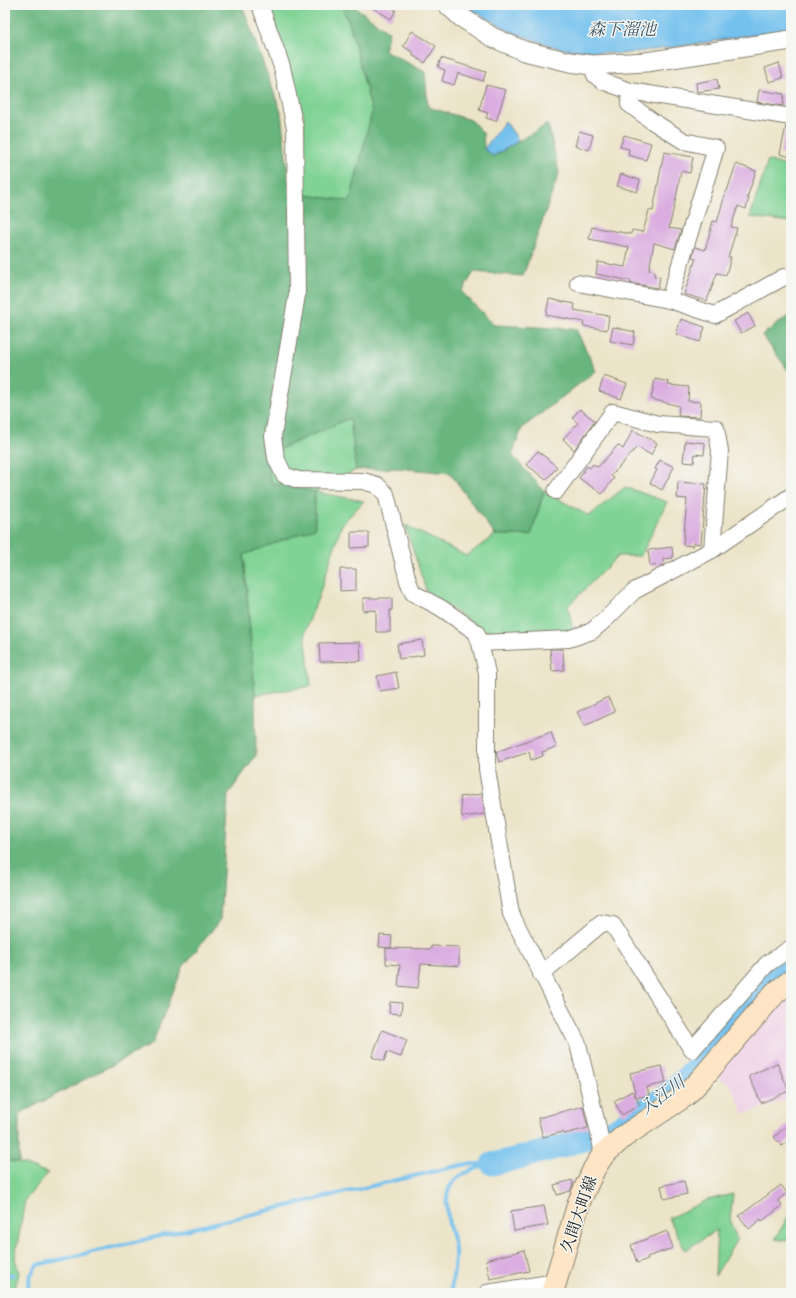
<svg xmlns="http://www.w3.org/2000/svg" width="796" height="1298" viewBox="0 0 796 1298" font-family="Alegreya,'Noto Serif JP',serif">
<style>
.built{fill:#efd0e6}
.green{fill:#80d394;stroke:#4e7858}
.forest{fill:#68b57e;stroke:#42684d}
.water{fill:#74c1ee;stroke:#486e85}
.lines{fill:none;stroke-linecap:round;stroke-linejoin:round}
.stream{stroke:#74c1ee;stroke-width:4}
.river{stroke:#74c1ee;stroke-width:23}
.building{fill:#daace0}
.minor-casing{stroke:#848072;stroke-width:18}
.tertiary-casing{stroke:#848072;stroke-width:21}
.secondary-casing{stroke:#848072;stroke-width:24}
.minor{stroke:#fff;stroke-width:16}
.tertiary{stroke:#fff;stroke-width:19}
.secondary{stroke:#fee5c5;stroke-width:22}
.labels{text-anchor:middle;stroke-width:3;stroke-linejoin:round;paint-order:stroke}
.street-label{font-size:16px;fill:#1c1c1c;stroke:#f6f6f2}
.water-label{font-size:17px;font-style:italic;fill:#3b5666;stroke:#f6f6f2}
</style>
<rect width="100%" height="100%" fill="#f6f6f2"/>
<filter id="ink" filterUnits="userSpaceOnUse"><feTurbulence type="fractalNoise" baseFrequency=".025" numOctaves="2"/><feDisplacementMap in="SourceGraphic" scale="8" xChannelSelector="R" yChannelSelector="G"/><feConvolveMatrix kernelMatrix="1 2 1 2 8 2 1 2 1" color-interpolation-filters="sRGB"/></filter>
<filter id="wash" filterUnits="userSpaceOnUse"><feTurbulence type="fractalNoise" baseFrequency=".012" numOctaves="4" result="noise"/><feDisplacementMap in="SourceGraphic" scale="16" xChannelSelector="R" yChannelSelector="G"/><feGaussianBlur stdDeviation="0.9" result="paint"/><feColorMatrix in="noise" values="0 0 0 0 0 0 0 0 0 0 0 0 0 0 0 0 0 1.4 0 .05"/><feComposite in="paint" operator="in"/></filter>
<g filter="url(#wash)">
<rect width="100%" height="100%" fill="#ece4c8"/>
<polygon class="built" points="791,990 791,1098 744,1114 731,1085 715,1076"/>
<g class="green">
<polygon points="269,5 341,5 350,25 372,112 350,201 303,195 304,116"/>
<polygon points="768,160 791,168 791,222 750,217"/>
<polygon points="350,418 356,470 315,492 364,501 342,524 319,595 305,632 311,686 255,695 244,554 315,528 272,483 264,456"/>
<polygon points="625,487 667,502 641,556 618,556 568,606 573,630 486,631 427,593 405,525 466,556 495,535 531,535 544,491 589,516"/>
<polygon points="5,1160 19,1163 48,1173 25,1200 15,1258 19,1273 14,1293 5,1293"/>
<polygon points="733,1194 730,1222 737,1239 715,1276 717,1230 685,1250 669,1218 707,1200"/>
<polygon points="791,1212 791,1241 775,1239"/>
</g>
<g class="forest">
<polygon points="5,5 242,5 281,112 290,193 350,201 372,112 350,25 341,5 355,5 354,6 389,32 384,50 425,72 428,107 471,120 483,133 484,149 493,156 548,124 559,173 523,276 474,272 462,292 494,325 576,329 596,371 522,428 512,455 544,491 531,535 495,535 450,473 397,468 356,470 350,418 264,456 272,483 315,492 315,528 244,555 255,695 256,755 228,795 220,920 183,967 152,1044 19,1114 19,1163 5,1160"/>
<polygon points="791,314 791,374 762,335"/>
</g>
<g class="water">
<polygon points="467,5 791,5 791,29 683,46 620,54 561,49 511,32 471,9"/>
<polygon points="505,121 519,141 493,156 484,149"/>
</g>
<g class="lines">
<g class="stream">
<polyline points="5,1275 13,1275"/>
<polyline points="27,1293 30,1276 37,1265 431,1172 467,1164 492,1164"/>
<path d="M 451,1293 C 452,1280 456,1263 455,1250 C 455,1243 452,1236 450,1229 C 442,1189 446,1178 486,1165"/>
</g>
<polyline class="river" points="492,1164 527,1156 587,1139 614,1130 666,1096 691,1073 755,994 791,963"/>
</g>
<g id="blocks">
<g class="building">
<polygon points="368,5 387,5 396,10 391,19"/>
<polygon points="412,31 436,46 425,63 412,55 414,53 403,46"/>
<polygon points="441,58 486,72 483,81 458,73 454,85 442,81 445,70 438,67"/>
<polygon points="779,63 783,78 769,82 765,68"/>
<polygon points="717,79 719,89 697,92 696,83"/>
<polygon points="486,85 506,90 496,121 486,118 488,113 479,110"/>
<polygon points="759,90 784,94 783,106 757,102"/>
<polygon points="786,126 791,126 791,157 780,154"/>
<polygon points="579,131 593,135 589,150 575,146"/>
<polygon points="624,135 651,143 646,160 628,155 629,149 620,147"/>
<polygon points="664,152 693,157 690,173 681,171 676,198 669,228 681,230 675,249 654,243 649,270 655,271 654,276 660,277 658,288 630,283 631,281 596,274 598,262 625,267 629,247 589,239 592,227 631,234 632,230 643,232 649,210 653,211"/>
<polygon points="736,164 756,171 747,198 749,198 746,209 738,206 731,227 737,228 728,257 731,257 726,275 717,273 707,301 684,294 696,258 692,257 695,247 705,250 713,221 717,222 726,191 727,191"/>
<polygon points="621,174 640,180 637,192 617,186"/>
<polygon points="549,299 575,304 574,310 609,316 607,330 583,326 584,322 546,315"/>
<polygon points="748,313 755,326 741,333 734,321"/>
<polygon points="681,319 705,327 700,342 676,334"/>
<polygon points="613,327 635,332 633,345 610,341"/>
<polygon points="604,376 627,384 621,399 599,391"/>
<polygon points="655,379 669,382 668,385 689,387 688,401 701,402 700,417 678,416 679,406 651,399"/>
<polygon points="580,409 595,421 574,450 563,439 578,423 572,418"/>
<polygon points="633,430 657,443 651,455 637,447 611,476 614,478 602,494 579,478 587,466 590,468 593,464 598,467 618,445 623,449"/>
<polygon points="685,441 705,443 704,455 695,454 694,463 683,462"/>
<polygon points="538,451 557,467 546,480 526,464"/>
<polygon points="660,460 674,467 662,490 650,483 657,470 655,469"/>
<polygon points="678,482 706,484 701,544 693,543 693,546 683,545 687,499 677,498"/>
<polygon points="351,532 369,532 369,547 351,548"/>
<polygon points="672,547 673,558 663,559 664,565 650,566 648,550"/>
<polygon points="340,569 356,569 356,590 340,591"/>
<polygon points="363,598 392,598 392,610 390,610 390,632 376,632 376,610 363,611"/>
<polygon points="422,640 424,655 399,659 397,644"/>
<polygon points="360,642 361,661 320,662 319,643"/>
<polygon points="550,649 563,649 564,670 552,671"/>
<polygon points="396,672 399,688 380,691 377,676"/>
<polygon points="608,697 615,712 584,726 577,712"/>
<polygon points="551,732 556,747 542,752 543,756 531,760 529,752 499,762 496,752"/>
<polygon points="482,794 485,814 462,817 460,797"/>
<polygon points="380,935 392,936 391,948 379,947"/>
<polygon points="431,946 459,947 459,966 421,964 418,988 398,986 400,965 386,964 386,948 431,949"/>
<polygon points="390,1002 402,1003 401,1014 389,1013"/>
<polygon points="382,1030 407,1040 401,1057 387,1052 384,1061 372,1057"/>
<polygon points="777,1063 789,1091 761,1103 749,1076"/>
<polygon points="662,1066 666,1083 647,1087 649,1095 636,1098 640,1105 622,1115 614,1101 632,1091 636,1097 630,1073"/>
<polygon points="583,1106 588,1128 564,1134 563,1132 543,1137 538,1118"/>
<polygon points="791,1122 791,1138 782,1146 774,1137"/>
<polygon points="572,1180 573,1185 570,1191 557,1195 554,1185"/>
<polygon points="684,1181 687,1194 664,1199 661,1186"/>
<polygon points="781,1185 787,1193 778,1200 782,1206 762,1221 761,1219 749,1229 739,1216"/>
<polygon points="544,1206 548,1225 514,1231 511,1211"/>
<polygon points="667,1231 673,1248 647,1257 648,1259 637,1263 631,1245"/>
<polygon points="524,1250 529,1271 490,1279 486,1260"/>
</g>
</g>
</g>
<g filter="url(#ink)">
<use href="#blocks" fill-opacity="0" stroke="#848072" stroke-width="1"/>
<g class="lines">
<g class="minor-casing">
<g id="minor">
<polyline points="260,5 282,67 295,128 297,295 273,436 276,458 284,475 298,480 363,481 377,485 386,494 408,581 413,593 441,608 476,632 480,643 487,673 487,769 511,914 578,1044 598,1128 603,1155"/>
<polyline points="592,65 595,75 602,81 630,91 791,117"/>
<polyline points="630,91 629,104 652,121 684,141 716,148 669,300"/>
<polyline points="578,283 669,300 715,315 784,277"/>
<polyline points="556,491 613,412 658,424 716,428 720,451 712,550"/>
<polyline points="480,643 569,639 592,631 607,618 634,591 712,550 791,496"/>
<polyline points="541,974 602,923 613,925 692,1050 767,964 791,948"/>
<polyline points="487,1293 556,1282"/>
</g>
</g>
<g class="tertiary-casing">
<polyline id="tertiary" points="448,5 461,17 492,37 524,51 570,62 592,65 646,62 791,40"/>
</g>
<g class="secondary-casing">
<polyline id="secondary" points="552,1293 579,1202 594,1169 603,1155 623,1137 686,1095 703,1077 775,993 791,981"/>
</g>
<use href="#minor" class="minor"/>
<use href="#tertiary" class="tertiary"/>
<use href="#secondary" class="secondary"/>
</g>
</g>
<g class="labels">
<g class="street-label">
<text transform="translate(578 1214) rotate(-71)" y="6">久間大町線</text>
</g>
<g class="water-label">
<text x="622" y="35">森下溜池</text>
<text transform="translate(662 1095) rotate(-37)" y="6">入江川</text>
</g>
</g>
<rect width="796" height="1298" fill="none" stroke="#f6f6f2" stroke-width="20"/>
</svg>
